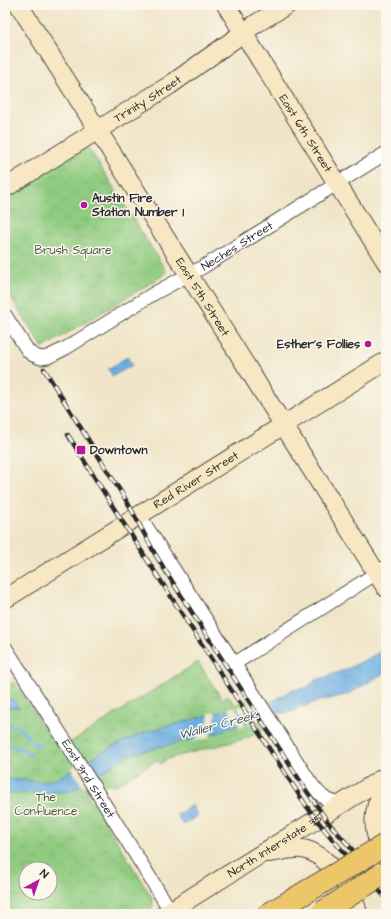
<svg xmlns="http://www.w3.org/2000/svg" width="391" height="919" viewBox="0 0 391 919" font-family="'Architects Daughter',sans-serif">
<style>
.park{fill:url(#park-crowns);stroke:#5e7b56;fill-rule:evenodd}
.water{fill:url(#water-ripples);stroke:#4c6e87}
.pier{fill:#f0e5c8}
.lines{fill:none;stroke-linecap:round;stroke-linejoin:round}
.stream{stroke:#6eb0e3;stroke-width:3}
.street-casing{stroke:#494743;stroke-width:15}
.secondary-casing{stroke:#494743;stroke-width:20}
.highway-casing{stroke:#494743;stroke-width:24}
.street{stroke:#fff;stroke-width:13}
.secondary{stroke:#f7e8c3;stroke-width:18}
.highway{stroke:#ecc669;stroke-width:22}
.rail-casing{stroke:#2b2b2b;stroke-width:4.5}
.rail{stroke:#fbf7ec;stroke-width:3;stroke-dasharray:9;stroke-linecap:butt}
.highway-bridge-casing{stroke:#494743;stroke-width:24;stroke-linecap:butt}
.highway-bridge{stroke:#ecc669;stroke-width:22}
.poi-dot{fill:#b5179e;stroke:#fbf7ec;stroke-width:1.5}
.labels{text-anchor:middle;stroke-width:3;stroke-linejoin:round;paint-order:stroke}
.street-label{font-size:12px;fill:#2b2b2b;stroke:#fbf7ec}
.poi-label{font-size:12px;font-weight:bold;fill:#2b2b2b;stroke:#fbf7ec;text-anchor:start}
.park-label{font-size:12px;fill:#495b44;stroke:#fbf7ec}
.water-label{font-size:13px;font-style:italic;fill:#425a6b;stroke:#fbf7ec}
</style>
<defs>
<pattern id="park-crowns" width="20" height="18" patternUnits="userSpaceOnUse"><rect width="20" height="18" fill="#90cb80"/><path d="M2 6a3 3 0 1 1 6 0M12 15a3 3 0 1 1 6 0" fill="none" stroke="#7cae6f"/></pattern>
<pattern id="water-ripples" width="26" height="14" patternUnits="userSpaceOnUse"><rect width="26" height="14" fill="#6eb0e3"/><path d="M2 4q2-2 4 0t4 0M15 11q2-2 4 0t4 0" fill="none" stroke="#5b8fb8"/></pattern>
</defs>
<rect width="100%" height="100%" fill="#fbf7ec"/>
<filter id="ink" filterUnits="userSpaceOnUse"><feTurbulence type="fractalNoise" baseFrequency=".025" numOctaves="2"/><feDisplacementMap in="SourceGraphic" scale="8" xChannelSelector="R" yChannelSelector="G"/><feConvolveMatrix kernelMatrix="1 2 1 2 8 2 1 2 1" color-interpolation-filters="sRGB"/></filter>
<filter id="wash" filterUnits="userSpaceOnUse"><feTurbulence type="fractalNoise" baseFrequency=".012" numOctaves="4" result="noise"/><feDisplacementMap in="SourceGraphic" scale="16" xChannelSelector="R" yChannelSelector="G"/><feGaussianBlur stdDeviation="0.9" result="paint"/><feColorMatrix in="noise" values="0 0 0 0 0 0 0 0 0 0 0 0 0 0 0 0 0 1.4 0 .05"/><feComposite in="paint" operator="in"/></filter>
<g filter="url(#wash)">
<rect width="100%" height="100%" fill="#f0e5c8"/>
<g class="park">
<polygon points="87,145 166,271 162,276 43,348 5,288 5,197"/>
<path d="M 198,662 L 222,699 L 228,695 L 235,705 L 245,699 L 264,729 L 248,738 L 170,758 L 160,764 L 157,760 L 116,785 L 103,784 L 87,793 L 151,896 C 154,903 153,908 148,914 L 5,914 L 5,688 L 14,682 L 60,749 ZM 26,869 L 50,869 L 50,893 L 26,893 Z"/>
</g>
<g class="water">
<polygon points="127,357 132,365 113,376 108,369"/>
<polygon points="386,649 386,672 349,694 312,703 307,706 301,706 292,712 271,714 214,734 131,754 71,791 49,793 5,793 5,778 40,782 57,779 109,748 145,732 228,710 273,701 291,690 307,688 314,681 345,670"/>
<path d="M 5,698 C 13,698 15,702 19,708 L 17,707 L 10,708 L 5,707 Z"/>
<polygon points="192,805 197,816 183,825 177,815"/>
</g>
<g class="pier">
<polygon points="268,700 278,715 271,716 249,724 237,707"/>
<polygon points="235,707 246,725 240,727 228,708"/>
<polygon points="216,712 215,724 209,738 192,742 205,729 208,722 209,713"/>
<polygon points="87,759 98,777 83,787 71,768"/>
</g>
<g class="lines">
<g class="stream">
<path d="M 5,724 C 23,727 25,734 36,746 L 41,745"/>
<polyline points="5,744 23,749 31,756"/>
</g>
</g>
</g>
<g filter="url(#ink)">
<g class="lines">
<g class="street-casing">
<g id="street">
<path id="s1" d="M 5,315 L 28,351 L 33,355 L 41,358 L 48,357 L 66,348 L 153,294 L 203,267 L 386,153"/>
<path d="M 139,515 L 310,782 C 321,796 323,800 341,804"/>
<path id="s2" d="M 5,647 L 69,747 L 170,910"/>
<polyline points="234,664 386,567"/>
</g>
</g>
<g class="secondary-casing">
<g id="secondary">
<path id="s3" d="M 19,5 L 386,588"/>
<path id="s4" d="M 226,5 L 386,262"/>
<path id="s5" d="M 5,188 L 170,85 L 257,23 L 287,5"/>
<path id="s6" d="M 5,599 L 386,361"/>
<path d="M 386,787 C 370,809 371,835 386,856"/>
<path d="M 269,853 C 280,852 291,848 302,849 C 326,852 355,892 358,914"/>
<path id="s7" d="M 165,914 L 386,776"/>
</g>
</g>
<g class="highway-casing">
<polyline id="highway" points="269,914 306,892"/>
</g>
<use href="#street" class="street"/>
<use href="#secondary" class="secondary"/>
<use href="#highway" class="highway"/>
<g class="rail-casing">
<g id="rail">
<polyline points="44,369 129,505 155,554 175,586 306,790 328,822 386,888"/>
<path d="M 68,435 L 115,510 L 305,804 C 329,838 358,868 386,898"/>
</g>
</g>
<use href="#rail" class="rail"/>
<g class="highway-bridge-casing">
<g id="highway-bridge">
<polyline points="306,892 385,845"/>
<polyline points="323,912 381,875"/>
</g>
</g>
<use href="#highway-bridge" class="highway-bridge"/>
</g>
</g>
<g class="poi-dot">
<circle cx="84" cy="205" r="4"/>
<circle cx="368" cy="344" r="4"/>
<rect x="76" y="445" width="10" height="10" rx="2"/>
</g>
<g class="labels">
<g class="street-label">
<text dy="4" stroke="none"><textPath href="#s5" startOffset="168">Trinity Street</textPath></text>
<text dy="4" stroke="none"><textPath href="#s4" startOffset="151">East 6th Street</textPath></text>
<text dy="4" stroke="none"><textPath href="#s1" startOffset="284">Neches Street</textPath></text>
<text dy="4" stroke="none"><textPath href="#s3" startOffset="345">East 5th Street</textPath></text>
<text dy="4" stroke="none"><textPath href="#s6" startOffset="225">Red River Street</textPath></text>
<text dy="4" stroke="none"><textPath href="#s2" startOffset="156">East 3rd Street</textPath></text>
<text dy="4" stroke="none"><textPath href="#s7" startOffset="130">North Interstate 35</textPath></text>
</g>
<g class="poi-label">
<text x="92" y="202">Austin Fire<tspan x="92" dy="14">Station Number 1</tspan></text>
<text x="360" y="348" text-anchor="end">Esther's Follies</text>
<text x="90" y="454">Downtown</text>
</g>
<g class="park-label">
<text x="73" y="254">Brush Square</text>
<text x="46" y="801">The<tspan x="46" dy="14">Confluence</tspan></text>
</g>
<g class="water-label">
<text transform="translate(218 724) rotate(-15)" y="5">Waller Creek</text>
</g>
</g>
<rect width="391" height="919" fill="none" stroke="#fbf7ec" stroke-width="20"/>
<g transform="translate(38 881) rotate(40)"><circle r="19" fill="#fbf7ec" stroke="#a8a59f"/>
<path d="M0-3L7 15L0 10L-7 15Z" fill="#b5179e"/>
<text y="-6" font-size="11" font-weight="bold" text-anchor="middle" fill="#2b2b2b">N</text>
</g>
</svg>
